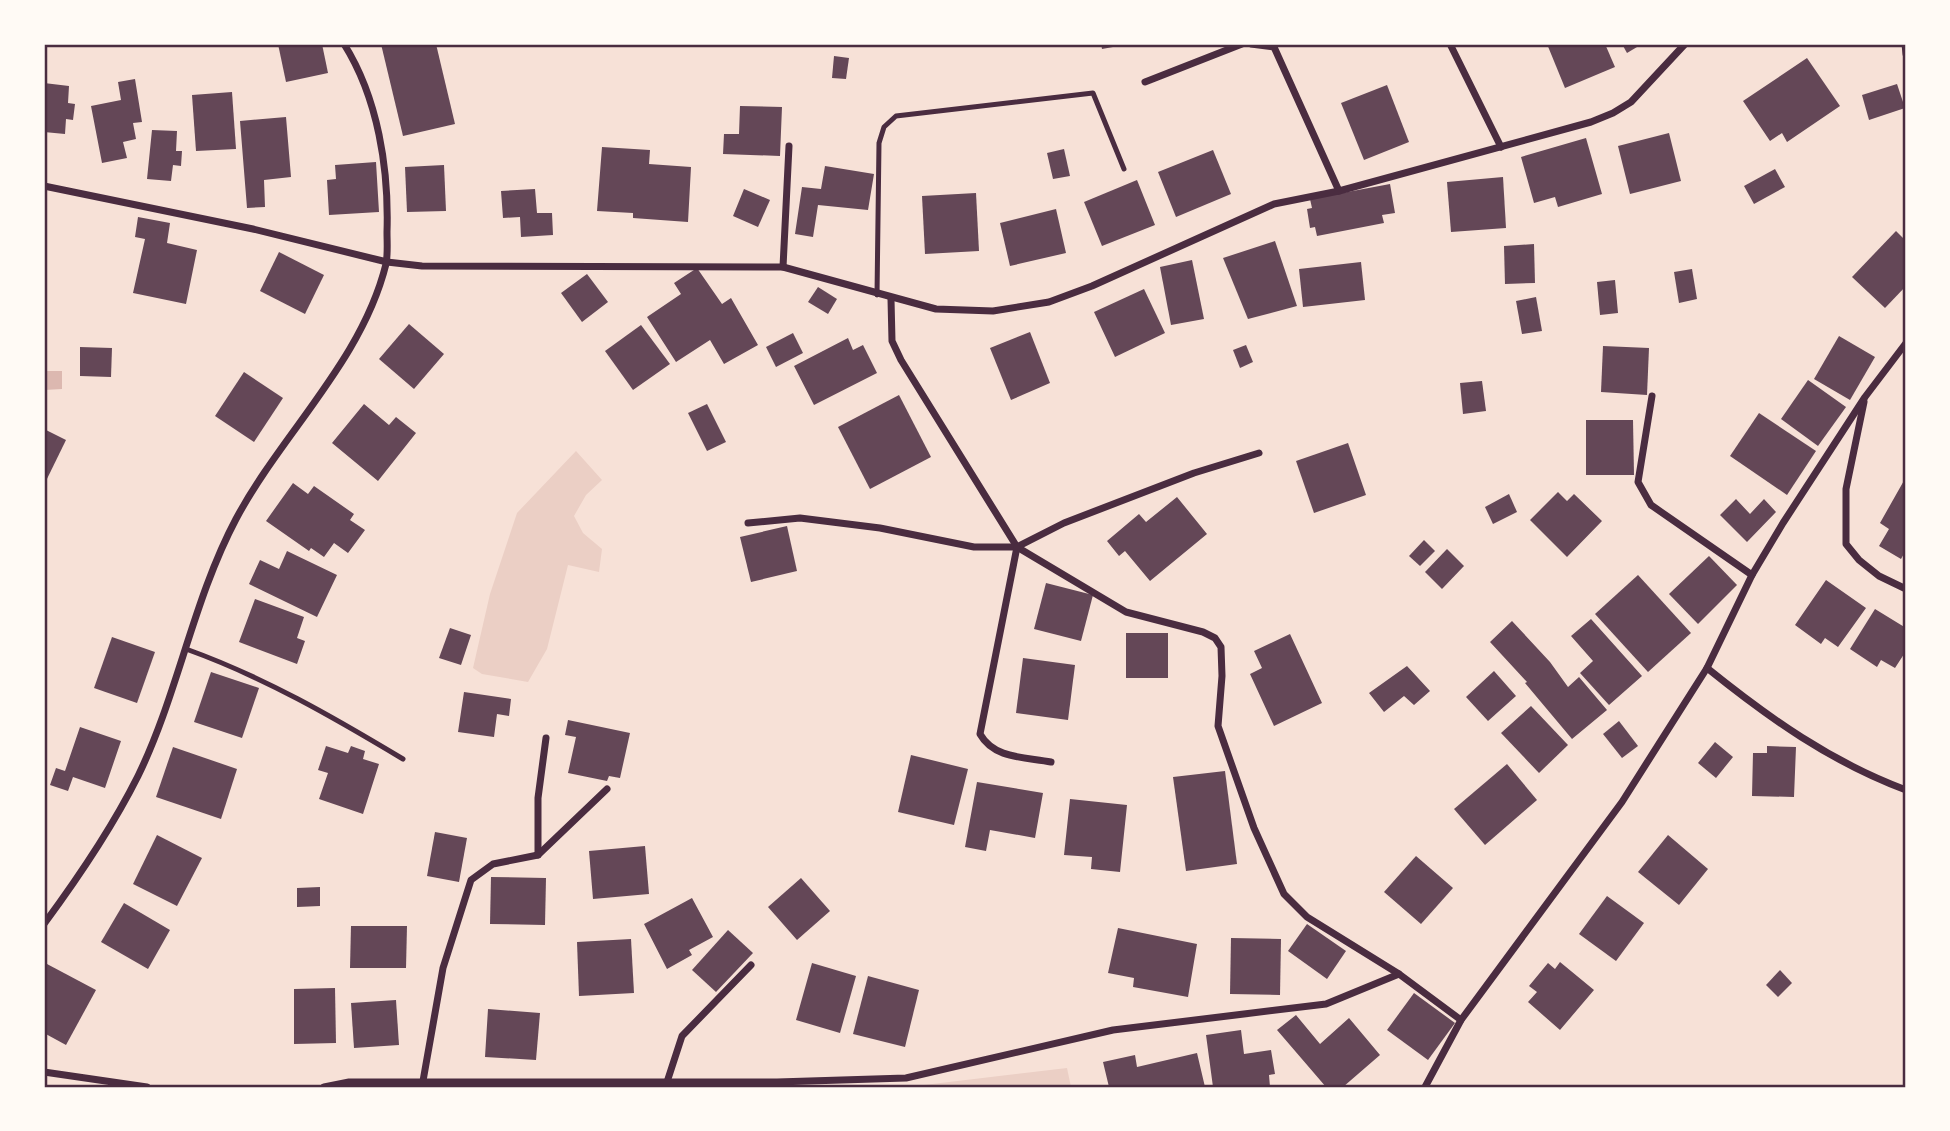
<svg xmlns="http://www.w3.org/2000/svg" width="1950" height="1131" viewBox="0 0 1950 1131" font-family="Roboto,sans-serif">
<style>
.green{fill:#ebcfc5}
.water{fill:#dcb8b0}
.building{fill:#644757}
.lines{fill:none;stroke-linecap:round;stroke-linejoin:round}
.service{stroke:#4a2c40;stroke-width:5}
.minor{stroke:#4a2c40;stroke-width:7}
.neatline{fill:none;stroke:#4a2c40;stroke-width:2.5}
</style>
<rect width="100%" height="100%" fill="#f7e1d7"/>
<g class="green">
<polygon points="576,451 602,480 586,495 574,516 583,533 602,549 599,572 568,565 547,649 528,682 482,674 473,668 490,594 517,513"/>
<polygon points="1067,1068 1071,1087 924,1087 924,1085"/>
</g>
<polygon class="water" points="44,371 62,371 62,389 44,390"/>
<g class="building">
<polygon points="278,44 322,44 328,73 286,82"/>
<polygon points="381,44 436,44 455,124 403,136"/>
<polygon points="1101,44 1124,44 1124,45 1102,49"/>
<polygon points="1547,44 1605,44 1615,67 1565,88"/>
<polygon points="1622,44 1642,44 1627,53"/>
<polygon points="834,56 849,58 846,79 832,78"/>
<polygon points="1807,58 1840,106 1787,142 1782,133 1770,141 1743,101"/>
<polygon points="135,79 142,122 133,123 136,139 123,142 127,158 102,163 91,106 121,100 118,82"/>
<polygon points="44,83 69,86 68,103 75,104 73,120 66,119 65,134 44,132"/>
<polygon points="1897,84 1905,108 1869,120 1862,95"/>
<polygon points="1387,85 1409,142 1364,160 1341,103"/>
<polygon points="232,92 236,149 196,151 192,95"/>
<polygon points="740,106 782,107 780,156 723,154 724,134 739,134"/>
<polygon points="286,117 291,177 264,180 265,207 247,208 240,121"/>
<polygon points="152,130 177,131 176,151 182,151 181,166 173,165 171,181 147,179"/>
<polygon points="1669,133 1681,181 1630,194 1618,146"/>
<polygon points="1586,138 1602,194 1558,207 1555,197 1534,203 1521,157"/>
<polygon points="602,147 650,150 649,164 691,167 688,222 633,218 633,213 597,211"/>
<polygon points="1064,149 1070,176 1053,179 1047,153"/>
<polygon points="1213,150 1231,194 1176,217 1158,172"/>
<polygon points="376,162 379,212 329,215 327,180 336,179 335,165"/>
<polygon points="444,165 446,211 407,212 405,167"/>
<polygon points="825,166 874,174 868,210 818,205 813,237 795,234 802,187 821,189"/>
<polygon points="1775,169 1785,187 1754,204 1744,186"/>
<polygon points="1503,177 1506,228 1451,232 1447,182"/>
<polygon points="1137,180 1155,225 1102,246 1084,202"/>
<polygon points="1390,184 1395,213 1382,215 1384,223 1317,236 1315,227 1310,228 1307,209 1312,208 1310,199"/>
<polygon points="535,189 537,213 552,213 553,235 521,237 520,217 503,218 501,191"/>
<polygon points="744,189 770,200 758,227 733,216"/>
<polygon points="976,193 979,251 925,254 922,196"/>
<polygon points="1056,209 1066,253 1010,266 1000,223"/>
<polygon points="138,217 170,223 167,243 197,250 186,304 133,293 145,239 135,237"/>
<polygon points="1896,231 1906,241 1906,286 1885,308 1852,277"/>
<polygon points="1275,241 1297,306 1248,319 1223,258"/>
<polygon points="1534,244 1535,283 1505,284 1504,246"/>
<polygon points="279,252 324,275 305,314 260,291"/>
<polygon points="1192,260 1204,319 1171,325 1160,267"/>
<polygon points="1361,262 1365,300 1303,307 1299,269"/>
<polygon points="697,268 722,304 731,298 758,345 724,364 710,340 676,362 647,317 681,294 674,283"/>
<polygon points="1692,269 1697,299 1679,303 1674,272"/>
<polygon points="587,274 608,302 582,322 561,293"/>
<polygon points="1615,280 1618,313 1600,315 1597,282"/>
<polygon points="818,287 837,299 828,314 808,302"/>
<polygon points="1144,289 1165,333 1115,357 1094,312"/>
<polygon points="1536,297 1542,331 1522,334 1516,301"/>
<polygon points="409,324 444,354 414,389 379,359"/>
<polygon points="641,325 670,364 633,390 605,351"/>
<polygon points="1030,332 1050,383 1011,400 990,348"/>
<polygon points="793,333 803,353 776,367 766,347"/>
<polygon points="1839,336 1875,357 1850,400 1814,379"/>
<polygon points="848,338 853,350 863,345 877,373 814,405 794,366"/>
<polygon points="1246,345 1253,362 1240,368 1233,350"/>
<polygon points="1603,346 1649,348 1647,395 1601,392"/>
<polygon points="80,347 112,348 111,377 80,376"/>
<polygon points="244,372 283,398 254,442 215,416"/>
<polygon points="1808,380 1846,407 1818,446 1781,419"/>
<polygon points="1482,381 1486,411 1463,414 1460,383"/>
<polygon points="899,395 931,457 870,489 838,427"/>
<polygon points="364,404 389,425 396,417 416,433 378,481 332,443"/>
<polygon points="707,404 726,442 707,451 688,413"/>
<polygon points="1759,413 1816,451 1787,495 1730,456"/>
<polygon points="1586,420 1633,420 1634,475 1586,475"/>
<polygon points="44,429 66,440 44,485"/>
<polygon points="1348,443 1366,495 1314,513 1296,461"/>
<polygon points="1906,477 1906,550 1901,559 1879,546 1889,529 1880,523"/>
<polygon points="293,483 308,494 314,486 354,514 350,520 365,530 348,553 334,543 324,557 311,548 309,551 266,521"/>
<polygon points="1558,492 1567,501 1574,494 1602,521 1567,557 1530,520"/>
<polygon points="1509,494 1517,512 1493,524 1485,507"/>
<polygon points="1177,497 1207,534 1150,581 1125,551 1119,556 1107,541 1139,514 1146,522"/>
<polygon points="1736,499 1750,514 1764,499 1776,512 1747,542 1720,515"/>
<polygon points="787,526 797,571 751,582 740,537"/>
<polygon points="1424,540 1435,551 1420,566 1409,556"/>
<polygon points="1447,549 1464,566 1442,589 1425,572"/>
<polygon points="287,551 337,575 317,617 249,584 260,560 279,569"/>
<polygon points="1709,556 1737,585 1698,624 1669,594"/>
<polygon points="1638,575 1691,633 1648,672 1595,614"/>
<polygon points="1826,580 1866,608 1838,647 1825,638 1821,644 1795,625"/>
<polygon points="1046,583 1093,595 1081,641 1034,629"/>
<polygon points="255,599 304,617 297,638 305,641 297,664 239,642"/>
<polygon points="1875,609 1906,628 1906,651 1895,668 1881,660 1877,667 1850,649"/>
<polygon points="1591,619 1642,676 1609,705 1580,673 1593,661 1571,636"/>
<polygon points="1512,621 1550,662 1568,687 1579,677 1607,710 1572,739 1525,683 1527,682 1490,642"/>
<polygon points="450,628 471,635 461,665 439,658"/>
<rect x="1126" y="633" width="42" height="45"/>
<polygon points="1290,634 1322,703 1274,726 1250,674 1262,668 1254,651"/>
<polygon points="112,637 155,652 137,703 94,688"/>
<polygon points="1023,658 1075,665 1068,720 1016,713"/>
<polygon points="1407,666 1430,691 1414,705 1404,696 1384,712 1369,693"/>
<polygon points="1494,671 1516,696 1488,721 1466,697"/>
<polygon points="211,672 259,688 242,738 194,722"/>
<polygon points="464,692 511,699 509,716 497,714 494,737 458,732"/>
<polygon points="1531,706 1568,745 1539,773 1501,733"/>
<polygon points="568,720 630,733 620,778 609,776 607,781 568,773 576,737 565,735"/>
<polygon points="1619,721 1638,746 1622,758 1603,734"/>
<polygon points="80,727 121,741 105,788 73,777 68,791 50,785 56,768 65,771"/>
<polygon points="1715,742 1733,757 1716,778 1698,763"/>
<polygon points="326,746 348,753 351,746 365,751 363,759 379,764 363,814 319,799 328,773 318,770"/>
<polygon points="1767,746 1796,747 1794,797 1752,796 1753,753 1767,753"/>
<polygon points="173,747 237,769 221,819 156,797"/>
<polygon points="911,755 968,769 954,825 898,812"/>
<polygon points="1507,764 1537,800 1485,845 1454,809"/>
<polygon points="1225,771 1237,864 1186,871 1173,777"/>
<polygon points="977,782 1043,793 1035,838 990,830 986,851 965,847"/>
<polygon points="1070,799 1127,805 1120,872 1091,869 1092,857 1064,855"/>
<polygon points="435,832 467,838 459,882 427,876"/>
<polygon points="157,835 202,858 177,906 133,884"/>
<polygon points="1668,835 1708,869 1679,905 1638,872"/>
<polygon points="645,846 649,894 593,899 589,851"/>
<polygon points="1416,856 1453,888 1421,924 1384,892"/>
<polygon points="491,877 546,878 545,925 490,924"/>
<polygon points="801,878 830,911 797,940 768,907"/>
<polygon points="320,887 320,906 297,907 297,888"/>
<polygon points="1607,896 1644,923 1616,961 1579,934"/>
<polygon points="692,898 713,937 689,950 692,955 667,969 644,924"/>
<polygon points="124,903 170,930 148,969 101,942"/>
<polygon points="1307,924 1346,951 1327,979 1288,951"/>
<polygon points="351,926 407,926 406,968 350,968"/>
<polygon points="1118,928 1197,944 1188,997 1133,987 1134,978 1108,973"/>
<polygon points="728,930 753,953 716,992 692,970"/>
<polygon points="1231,938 1281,939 1280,995 1230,994"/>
<polygon points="631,939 634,993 579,996 577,942"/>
<polygon points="1560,962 1594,990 1560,1030 1528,1002 1537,992 1529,986 1548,963 1555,969"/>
<polygon points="812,963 856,976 840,1033 796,1020"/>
<polygon points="47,964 96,990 66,1045 44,1033 44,969"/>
<polygon points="1780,970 1792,983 1778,997 1766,985"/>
<polygon points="868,976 919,990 905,1047 853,1034"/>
<polygon points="335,988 336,1043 294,1044 294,989"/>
<polygon points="1414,993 1455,1023 1428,1060 1387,1030"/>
<polygon points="396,1000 399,1045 354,1048 351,1003"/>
<polygon points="488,1009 540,1013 536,1060 485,1057"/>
<polygon points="1296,1015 1320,1044 1349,1018 1380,1055 1343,1087 1326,1087 1277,1030"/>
<polygon points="1241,1030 1244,1054 1271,1050 1275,1074 1269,1075 1270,1087 1213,1087 1206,1035"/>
<polygon points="1197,1053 1205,1087 1109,1087 1103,1062 1135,1055 1137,1067"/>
</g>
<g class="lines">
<g class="service">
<polyline points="877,295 879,143 884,127 896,116 1093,93 1124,169"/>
<path d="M 186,649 C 264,677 333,717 403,759"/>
</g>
<g class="minor">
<polyline points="1251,44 1274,47 1339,191"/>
<polyline points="1450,44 1501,147"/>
<polyline points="1905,44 1906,54"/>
<polyline points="1145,82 1242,44"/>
<polyline points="44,186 253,229 387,262 422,266 783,267 936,309 993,311 1049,302 1092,286 1274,204 1339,191 1591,122 1613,113 1631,102 1685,44"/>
<polyline points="783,267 789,146"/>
<polyline points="891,299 892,341 901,360 1017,547 1126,612 1203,632 1215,638 1221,647 1222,676 1218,726 1254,828 1284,894 1307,917 1399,974 1461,1020"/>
<polyline points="1652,396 1638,482 1651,505 1752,575"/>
<polyline points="1864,402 1846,489 1846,544 1859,560 1879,576 1906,589"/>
<polyline points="748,523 800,518 880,528 974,547 1017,547 1064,523 1194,473 1259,453"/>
<path d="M 1017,547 L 980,734 C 994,759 1025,757 1051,762"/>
<path d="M 1707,668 C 1769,718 1831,762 1906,790"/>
<polyline points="538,855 538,798 546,738"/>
<path d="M 44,924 C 78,878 112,828 138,776 C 178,694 193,600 236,519 C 282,433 362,361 386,264 C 388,254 387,242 387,232 C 389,169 378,98 344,44"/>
<polyline points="44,1072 147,1087"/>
<polyline points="423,1081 443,968 471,880 493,864 538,855 607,789"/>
<polyline points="667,1082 682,1036 751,965"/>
<polyline points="324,1087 349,1082 777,1082 906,1078 1113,1030 1326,1004 1399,974"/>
<polyline points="1425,1087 1461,1020 1622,802 1707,668 1752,575 1783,523 1865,397 1906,343"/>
</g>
</g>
<rect width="1950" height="1131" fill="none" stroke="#fffaf5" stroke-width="91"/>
<rect x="46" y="46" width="1858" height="1040" class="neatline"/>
</svg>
